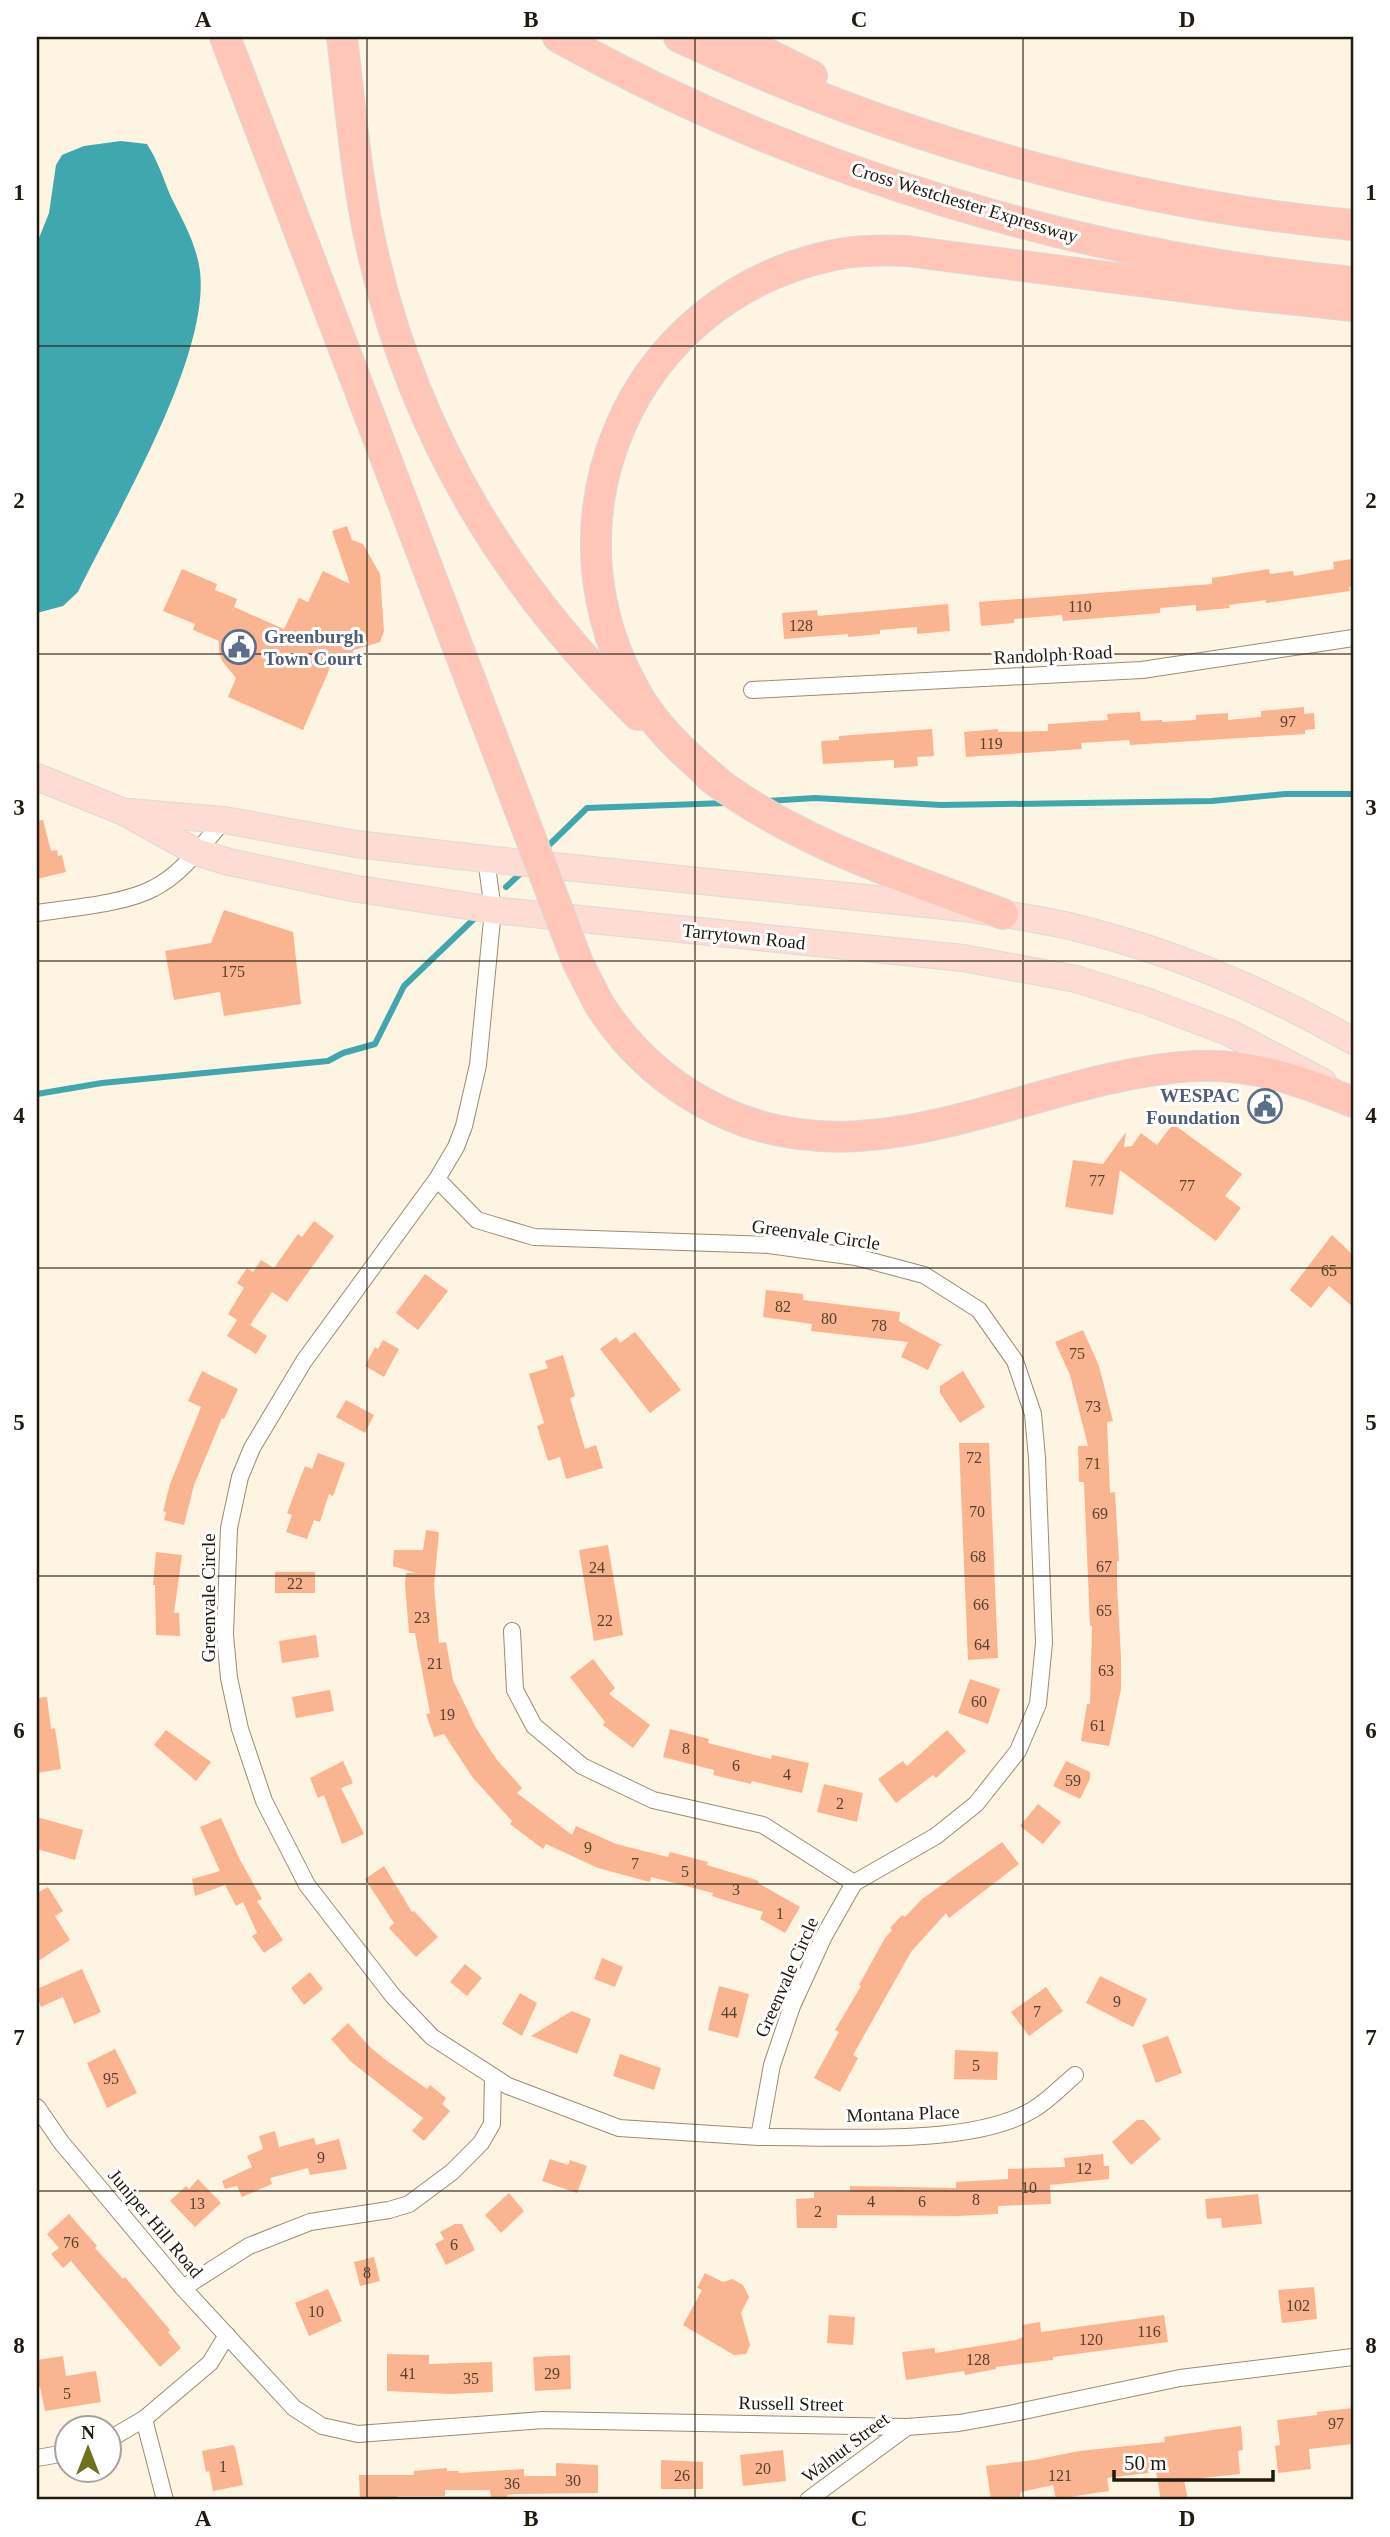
<svg xmlns="http://www.w3.org/2000/svg" width="1390" height="2537" viewBox="0 0 1390 2537" font-family="Georgia,serif">
<style>
.water{fill:#3fa7ae}
.lines{fill:none;stroke-linecap:round;stroke-linejoin:round}
.stream{stroke:#3fa7ae;stroke-width:6}
.building{fill:#fab590}
.street-casing{stroke:#9b8c71;stroke-width:18}
.primary-casing{stroke:#dbdad9;stroke-width:28}
.highway-casing{stroke:#dbdad9;stroke-width:32}
.street{stroke:#fff;stroke-width:16}
.primary{stroke:#ffdcd3;stroke-width:26}
.highway{stroke:#ffc5b6;stroke-width:30}
.highway-bridge-casing{stroke:#dbdad9;stroke-width:32;stroke-linecap:butt}
.highway-bridge{stroke:#ffc5b6;stroke-width:30}
.grid{fill:none;stroke:#201a0f;stroke-width:2;stroke-opacity:0.55}
.labels{text-anchor:middle;stroke-width:6;stroke-linejoin:round;paint-order:stroke}
.number-label{font-size:16px;fill:#56412f}
.street-label{font-size:19px;fill:#201a0f;stroke:#fff}
.service-label{font-size:19px;font-weight:bold;fill:#4e5e75;stroke:#fff;text-anchor:start}
.neatline{fill:none;stroke:#201a0f;stroke-width:2.5}
.grid-label{font-size:23px;text-anchor:middle;font-weight:bold;fill:#201a0f}
</style>
<rect width="100%" height="100%" fill="#fef4e2"/>
<path class="water" d="M 121,141 L 147,144 C 158,161 163,178 171,197 C 183,221 196,243 200,271 C 210,357 117,512 78,592 L 63,606 L 37,613 L 37,243 L 49,213 L 56,165 L 62,155 L 84,146 Z"/>
<g class="lines">
<g class="stream">
<polyline points="767,801 815,798 941,805 1212,801 1285,794 1353,794"/>
<polyline points="545,849 587,808 726,803"/>
<polyline points="506,887 520,874"/>
<polyline points="37,1094 102,1083 328,1061 343,1053 375,1044 404,986 477,916"/>
</g>
</g>
<g class="building">
<polygon points="347,526 352,540 363,544 380,574 384,631 380,642 354,650 349,660 336,654 303,730 228,697 236,678 222,661 219,651 219,641 193,630 195,624 163,611 182,569 217,584 215,590 237,599 234,607 284,629 299,598 308,602 323,571 350,584 332,531"/>
<polygon points="1351,559 1353,566 1353,586 1349,587 1350,591 1266,603 1266,600 1229,605 1230,608 1196,611 1196,605 1160,608 1160,613 1063,621 1062,615 1014,619 1014,623 981,626 979,602 1212,584 1212,578 1269,569 1270,574 1293,571 1294,576 1334,569 1333,562"/>
<polygon points="948,604 950,631 917,634 917,627 880,630 880,634 848,637 848,634 784,639 782,613 817,610 818,616"/>
<polygon points="1304,707 1304,714 1314,713 1315,729 1305,730 1305,734 1130,745 1129,740 1081,743 1082,749 966,757 964,732 998,729 998,732 1048,731 1048,724 1108,720 1107,714 1140,712 1141,721 1162,720 1162,722 1196,720 1196,715 1228,713 1228,720 1261,717 1261,711"/>
<polygon points="932,729 934,756 917,757 918,766 894,768 894,760 823,764 821,741 839,740 839,736"/>
<polygon points="43,820 51,851 57,850 58,856 62,855 66,872 37,879 37,821"/>
<polygon points="224,910 293,932 301,1004 224,1016 220,992 174,1000 165,951 211,943"/>
<polygon points="1173,1124 1242,1174 1225,1196 1241,1208 1216,1241 1120,1170 1113,1215 1065,1207 1073,1160 1103,1164 1126,1132 1124,1147 1132,1146 1141,1133 1157,1145"/>
<polygon points="314,1221 334,1236 287,1302 272,1292 250,1325 267,1336 256,1354 227,1336 237,1320 228,1314 244,1288 237,1283 247,1268 253,1272 261,1260 274,1268 298,1234 302,1237"/>
<polygon points="1332,1235 1353,1255 1353,1307 1329,1286 1311,1308 1290,1290"/>
<polygon points="425,1274 448,1291 418,1330 396,1313"/>
<polygon points="766,1290 803,1294 803,1300 900,1312 899,1321 944,1346 940,1345 928,1370 901,1357 908,1342 811,1331 812,1324 763,1317"/>
<polygon points="1083,1330 1099,1366 1113,1421 1107,1422 1110,1493 1115,1492 1119,1561 1117,1561 1117,1585 1121,1657 1121,1689 1109,1746 1081,1741 1087,1704 1090,1704 1092,1626 1090,1626 1084,1482 1079,1482 1078,1446 1088,1446 1070,1375 1055,1342"/>
<polygon points="635,1332 681,1390 650,1413 600,1349 616,1337 620,1343"/>
<polygon points="383,1340 399,1349 384,1377 365,1366 375,1347 378,1349"/>
<polygon points="563,1355 575,1396 570,1398 585,1449 596,1445 603,1468 566,1479 560,1457 548,1461 537,1426 544,1423 529,1374 548,1368 545,1361"/>
<polygon points="202,1371 238,1389 224,1419 222,1418 194,1485 184,1525 164,1520 166,1512 163,1511 170,1484 201,1407 188,1401"/>
<polygon points="963,1371 985,1407 960,1423 940,1393 940,1386"/>
<polygon points="346,1400 374,1415 365,1433 336,1417"/>
<polygon points="959,1443 989,1443 998,1658 968,1660"/>
<polygon points="318,1453 345,1463 333,1496 329,1494 320,1522 314,1520 307,1539 286,1532 292,1515 287,1513 305,1466 312,1469"/>
<polygon points="426,1530 439,1532 434,1586 439,1643 446,1642 453,1680 476,1728 497,1760 522,1788 517,1793 572,1835 576,1826 616,1844 668,1857 670,1852 708,1862 707,1865 759,1881 758,1883 800,1907 785,1933 760,1919 763,1912 712,1896 713,1893 651,1877 650,1882 598,1868 546,1844 543,1849 510,1824 512,1821 473,1778 444,1734 434,1737 426,1714 430,1713 415,1633 409,1633 405,1584 406,1573 416,1573 393,1566 394,1550 423,1550"/>
<polygon points="608,1545 623,1635 594,1641 579,1550"/>
<polygon points="156,1552 182,1555 174,1613 179,1613 180,1636 156,1635 155,1585 153,1585"/>
<rect x="275" y="1572" width="40" height="21"/>
<polygon points="316,1635 319,1657 282,1663 279,1641"/>
<polygon points="593,1659 615,1688 609,1694 650,1725 633,1748 603,1725 605,1722 570,1677"/>
<polygon points="970,1679 1000,1689 988,1724 958,1713"/>
<polygon points="330,1690 334,1711 296,1718 292,1697"/>
<polygon points="47,1697 51,1729 55,1728 61,1769 37,1773 37,1698"/>
<polygon points="670,1729 709,1739 708,1743 771,1759 772,1755 809,1763 802,1793 752,1781 751,1784 713,1775 714,1770 663,1757"/>
<polygon points="166,1730 211,1762 196,1781 154,1745"/>
<polygon points="947,1730 966,1751 936,1778 933,1775 896,1803 878,1779 903,1761 907,1766"/>
<polygon points="343,1761 353,1783 341,1788 364,1834 342,1844 324,1795 318,1798 310,1778"/>
<polygon points="1066,1761 1090,1772 1090,1779 1080,1799 1053,1786"/>
<polygon points="824,1784 863,1793 857,1822 817,1812"/>
<polygon points="1038,1804 1061,1822 1043,1844 1020,1826"/>
<polygon points="37,1817 83,1830 75,1860 37,1849"/>
<polygon points="221,1818 240,1860 262,1899 257,1901 283,1940 264,1953 252,1936 257,1933 243,1902 236,1906 225,1885 195,1896 192,1879 220,1871 200,1827"/>
<polygon points="1002,1842 1019,1864 949,1918 946,1913 911,1952 853,2055 858,2058 840,2092 814,2078 839,2032 835,2030 861,1986 859,1985 885,1938 892,1930 890,1928 902,1915 905,1917 922,1899"/>
<polygon points="384,1866 412,1912 414,1911 438,1937 416,1957 389,1928 394,1923 365,1879"/>
<polygon points="48,1887 63,1911 55,1916 70,1940 37,1962 37,1889 39,1892"/>
<polygon points="602,1958 623,1967 615,1987 594,1979"/>
<polygon points="465,1964 482,1978 467,1996 450,1982"/>
<polygon points="82,1969 101,2012 74,2024 63,1997 41,2007 37,1996 37,1989"/>
<polygon points="310,1972 323,1989 304,2005 291,1988"/>
<polygon points="1100,1976 1147,1999 1133,2027 1086,2003"/>
<polygon points="719,1986 749,1994 738,2038 708,2030"/>
<polygon points="1046,1987 1063,2011 1029,2036 1011,2012"/>
<polygon points="520,1993 537,2003 522,2036 502,2024"/>
<polygon points="572,2011 591,2019 577,2054 531,2036"/>
<polygon points="348,2023 371,2048 387,2061 427,2089 430,2085 446,2098 442,2104 450,2111 424,2141 412,2131 423,2118 350,2061 331,2039"/>
<polygon points="1168,2036 1182,2073 1156,2083 1142,2045"/>
<polygon points="115,2049 137,2093 107,2108 87,2063"/>
<polygon points="955,2050 998,2052 997,2080 954,2079"/>
<polygon points="620,2054 661,2068 654,2090 613,2076"/>
<polygon points="1137,2120 1144,2120 1161,2139 1131,2165 1112,2142"/>
<polygon points="275,2131 279,2147 314,2138 316,2145 339,2139 347,2169 310,2175 308,2168 270,2178 272,2184 242,2197 237,2186 225,2189 222,2181 252,2167 247,2156 263,2149 259,2136"/>
<polygon points="1103,2154 1104,2166 1109,2166 1109,2179 1050,2185 1051,2204 998,2206 998,2214 958,2216 837,2215 837,2228 797,2228 796,2199 814,2198 814,2192 850,2192 850,2186 956,2188 956,2182 1008,2179 1008,2169 1065,2167 1064,2158"/>
<polygon points="550,2159 568,2165 570,2160 587,2166 577,2193 542,2181"/>
<polygon points="198,2179 221,2203 195,2227 170,2201 186,2186 189,2189"/>
<polygon points="509,2193 524,2211 501,2233 485,2215"/>
<polygon points="1258,2194 1262,2224 1222,2228 1221,2218 1207,2219 1205,2199"/>
<polygon points="69,2214 97,2246 95,2248 123,2279 125,2277 170,2330 168,2332 181,2348 160,2367 71,2261 63,2268 51,2254 59,2248 47,2234"/>
<polygon points="455,2224 462,2224 475,2250 446,2265 435,2244 444,2239 440,2232"/>
<polygon points="374,2257 380,2281 360,2286 354,2262"/>
<polygon points="705,2273 723,2282 732,2279 743,2285 749,2297 741,2313 750,2345 746,2354 734,2355 683,2325 702,2290 697,2288"/>
<polygon points="1314,2287 1317,2319 1282,2323 1278,2290"/>
<polygon points="328,2289 342,2321 309,2336 295,2303"/>
<polygon points="829,2315 855,2317 853,2345 827,2343"/>
<polygon points="1164,2315 1168,2342 1053,2357 1053,2360 996,2367 996,2369 965,2375 964,2371 906,2380 902,2352 935,2348 935,2353 1016,2340 1023,2337 1022,2325 1040,2322 1041,2332"/>
<polygon points="387,2354 429,2355 429,2364 492,2362 493,2392 450,2394 387,2391"/>
<polygon points="570,2355 571,2389 535,2391 533,2357"/>
<polygon points="63,2356 66,2376 96,2371 101,2402 45,2411 40,2387 37,2387 37,2360"/>
<polygon points="1353,2408 1353,2444 1309,2449 1311,2469 1278,2473 1275,2446 1280,2445 1277,2420 1317,2415 1317,2412"/>
<polygon points="1241,2426 1243,2450 1238,2451 1240,2474 1184,2480 1188,2500 1161,2500 1156,2472 1107,2478 1109,2491 1056,2499 1053,2485 1021,2492 1019,2500 991,2500 986,2466 1034,2460 1079,2451 1165,2442 1164,2437"/>
<polygon points="233,2445 235,2447 243,2485 213,2491 209,2471 206,2472 202,2451"/>
<polygon points="783,2450 786,2481 743,2486 740,2455"/>
<polygon points="661,2460 703,2462 703,2489 661,2489"/>
<polygon points="556,2463 598,2465 598,2493 514,2494 507,2495 507,2499 491,2499 490,2490 445,2490 445,2496 397,2496 397,2499 360,2500 359,2475 414,2475 414,2471 447,2468 447,2471 459,2471 459,2473 524,2469 524,2476 556,2476"/>
</g>
<g class="lines">
<g class="street-casing">
<g id="street">
<polyline points="752,690 1142,670 1353,638"/>
<path d="M 37,913 C 70,908 125,904 154,888 C 182,874 203,844 224,820"/>
<polyline points="437,1179 477,1220 534,1237 769,1245 856,1257 924,1275 979,1310 1015,1361 1033,1414 1037,1458 1044,1643 1038,1704 1018,1751 976,1804 936,1836 854,1883 824,1936 792,2006 772,2065 759,2137 619,2128 508,2086 432,2037 393,1996 307,1885 264,1801 240,1729 229,1678 225,1635 229,1528 240,1477 252,1448 304,1361 437,1179 456,1147 464,1126 478,1065 493,910 486,859"/>
<polyline points="512,1631 515,1690 534,1726 582,1766 653,1800 763,1825 854,1883"/>
<polyline points="37,2107 61,2142 183,2288 294,2408 322,2426 358,2434 543,2420 907,2427 959,2423 1009,2414 1180,2378 1353,2357"/>
<path d="M 759,2137 C 833,2136 972,2148 1034,2109 C 1049,2100 1062,2086 1075,2075"/>
<polyline points="183,2288 249,2246 310,2222 389,2210 409,2204 452,2172 481,2143 492,2124 493,2077"/>
<polyline points="144,2419 165,2500"/>
<polyline points="108,2440 144,2419 210,2363 227,2335"/>
<polyline points="37,2458 66,2453"/>
<polyline points="808,2500 907,2427"/>
</g>
</g>
<g class="primary-casing">
<g id="primary">
<polyline points="37,777 124,812 196,852 229,862 352,888 493,910 963,958 1076,979 1149,1002 1230,1033 1323,1082"/>
<path d="M 129,812 L 224,820 L 356,844 L 486,859 L 964,908 C 1003,914 1042,919 1081,929 C 1177,953 1267,992 1353,1041"/>
</g>
</g>
<g class="highway-casing">
<g id="highway">
<polyline points="225,37 507,776"/>
<path d="M 342,37 C 351,112 357,189 375,262 C 418,442 508,586 638,715"/>
<path d="M 558,37 C 800,172 1077,256 1353,282"/>
<path d="M 679,37 C 892,137 1118,203 1353,225"/>
<polyline points="734,37 812,76"/>
<path d="M 710,777 C 797,843 902,876 1003,914"/>
<path d="M 725,788 C 694,762 662,735 641,701 C 532,523 630,297 834,255 C 858,250 883,250 907,251 L 1239,294 L 1353,306"/>
<path d="M 599,1004 C 629,1051 669,1087 720,1111 C 877,1186 1036,1074 1195,1066 C 1252,1063 1301,1081 1353,1102"/>
</g>
</g>
<use href="#street" class="street"/>
<use href="#primary" class="primary"/>
<use href="#highway" class="highway"/>
<g class="highway-bridge-casing">
<polyline id="highway-bridge" points="507,776 578,963 599,1004"/>
</g>
<use href="#highway-bridge" class="highway-bridge"/>
</g>
<path class="grid" d="M 367,37 L 367,2500M 695,37 L 695,2500M 1023,37 L 1023,2500M 37,346 L 1353,346M 37,654 L 1353,654M 37,961 L 1353,961M 37,1268 L 1353,1268M 37,1576 L 1353,1576M 37,1884 L 1353,1884M 37,2191 L 1353,2191"/>
<defs>
<g id="civic-ring" transform="scale(1.75)"><circle r="9.5" fill="#fff" stroke="#5c6f8a" stroke-width="1.5"/><path d="M-.6-6.5H3V-4.5H.6V-3L4-1V1h2V6H-6V1h2V-1L-.6-3ZM-1.2 2.5V6h2.4V2.5Z" fill="#5c6f8a"/></g>
</defs>
<g fill-rule="evenodd">
<use href="#civic-ring" x="239" y="647"/>
<use href="#civic-ring" x="1265" y="1106"/>
</g>
<g class="labels">
<g class="number-label">
<text x="1080" y="612">110</text>
<text x="801" y="631">128</text>
<text x="1288" y="727">97</text>
<text x="991" y="749">119</text>
<text x="233" y="977">175</text>
<text x="1097" y="1186">77</text>
<text x="1187" y="1191">77</text>
<text x="1329" y="1276">65</text>
<text x="783" y="1312">82</text>
<text x="829" y="1324">80</text>
<text x="879" y="1331">78</text>
<text x="1077" y="1359">75</text>
<text x="1093" y="1412">73</text>
<text x="974" y="1463">72</text>
<text x="1093" y="1469">71</text>
<text x="977" y="1517">70</text>
<text x="1100" y="1519">69</text>
<text x="978" y="1562">68</text>
<text x="1104" y="1572">67</text>
<text x="597" y="1573">24</text>
<text x="295" y="1589">22</text>
<text x="981" y="1610">66</text>
<text x="1104" y="1616">65</text>
<text x="422" y="1623">23</text>
<text x="605" y="1626">22</text>
<text x="982" y="1650">64</text>
<text x="435" y="1669">21</text>
<text x="1106" y="1676">63</text>
<text x="979" y="1707">60</text>
<text x="447" y="1720">19</text>
<text x="1098" y="1731">61</text>
<text x="686" y="1754">8</text>
<text x="736" y="1771">6</text>
<text x="787" y="1780">4</text>
<text x="1073" y="1786">59</text>
<text x="840" y="1809">2</text>
<text x="588" y="1853">9</text>
<text x="635" y="1869">7</text>
<text x="685" y="1877">5</text>
<text x="736" y="1895">3</text>
<text x="780" y="1919">1</text>
<text x="1117" y="2007">9</text>
<text x="1037" y="2017">7</text>
<text x="729" y="2018">44</text>
<text x="976" y="2071">5</text>
<text x="111" y="2084">95</text>
<text x="321" y="2163">9</text>
<text x="1084" y="2174">12</text>
<text x="1029" y="2193">10</text>
<text x="976" y="2205">8</text>
<text x="871" y="2207">4</text>
<text x="922" y="2207">6</text>
<text x="197" y="2209">13</text>
<text x="818" y="2217">2</text>
<text x="71" y="2248">76</text>
<text x="454" y="2250">6</text>
<text x="367" y="2278">8</text>
<text x="1298" y="2311">102</text>
<text x="316" y="2317">10</text>
<text x="1149" y="2337">116</text>
<text x="1091" y="2345">120</text>
<text x="978" y="2365">128</text>
<text x="408" y="2379">41</text>
<text x="552" y="2379">29</text>
<text x="471" y="2384">35</text>
<text x="67" y="2399">5</text>
<text x="1336" y="2429">97</text>
<text x="223" y="2472">1</text>
<text x="763" y="2474">20</text>
<text x="682" y="2481">26</text>
<text x="1060" y="2481">121</text>
<text x="573" y="2486">30</text>
<text x="512" y="2489">36</text>
</g>
<g class="street-label">
<text transform="translate(965 202) rotate(17)" y="7">Cross Westchester Expressway</text>
<text transform="translate(1053 654) rotate(-3)" y="7">Randolph Road</text>
<text transform="translate(744 936) rotate(6)" y="7">Tarrytown Road</text>
<text transform="translate(816 1234) rotate(8)" y="7">Greenvale Circle</text>
<text transform="translate(208 1598) rotate(-90)" y="7">Greenvale Circle</text>
<text transform="translate(786 1977) rotate(-66)" y="7">Greenvale Circle</text>
<text transform="translate(903 2113) rotate(-2)" y="7">Montana Place</text>
<text transform="translate(156 2223) rotate(50)" y="7">Juniper Hill Road</text>
<text transform="translate(791 2403) rotate(1)" y="7">Russell Street</text>
<text transform="translate(845 2447) rotate(-37)" y="7">Walnut Street</text>
</g>
<g class="service-label">
<text x="264" y="643">Greenburgh<tspan x="264" dy="22">Town Court</tspan></text>
<text x="1240" y="1102" text-anchor="end">WESPAC<tspan x="1240" dy="22">Foundation</tspan></text>
</g>
</g>
<rect width="1390" height="2537" fill="none" stroke="#ffffff" stroke-width="77"/>
<g transform="translate(88 2449)"><circle r="33" fill="#ffffff" stroke="#a6a39f" stroke-width="2"/>
<path d="M0-5L12 26L0 18L-12 26Z" fill="#6d721a"/>
<text y="-10" font-size="19" font-weight="bold" text-anchor="middle" fill="#201a0f">N</text>
</g>
<path d="M1114 2470v10h159v-10" fill="none" stroke="#201a0f" stroke-width="3.5"/>
<text x="1124" y="2470" font-size="21" fill="#201a0f" stroke="#ffffff" stroke-width="5" paint-order="stroke">50 m</text>
<rect x="38" y="38" width="1314" height="2460" class="neatline"/>
<g class="grid-label">
<text x="203" y="27">A</text>
<text x="531" y="27">B</text>
<text x="859" y="27">C</text>
<text x="1187" y="27">D</text>
<text x="19" y="200">1</text>
<text x="1371" y="200">1</text>
<text x="19" y="508">2</text>
<text x="1371" y="508">2</text>
<text x="19" y="815">3</text>
<text x="1371" y="815">3</text>
<text x="19" y="1123">4</text>
<text x="1371" y="1123">4</text>
<text x="19" y="1430">5</text>
<text x="1371" y="1430">5</text>
<text x="19" y="1738">6</text>
<text x="1371" y="1738">6</text>
<text x="19" y="2045">7</text>
<text x="1371" y="2045">7</text>
<text x="19" y="2353">8</text>
<text x="1371" y="2353">8</text>
<text x="203" y="2526">A</text>
<text x="531" y="2526">B</text>
<text x="859" y="2526">C</text>
<text x="1187" y="2526">D</text>
</g>
</svg>
